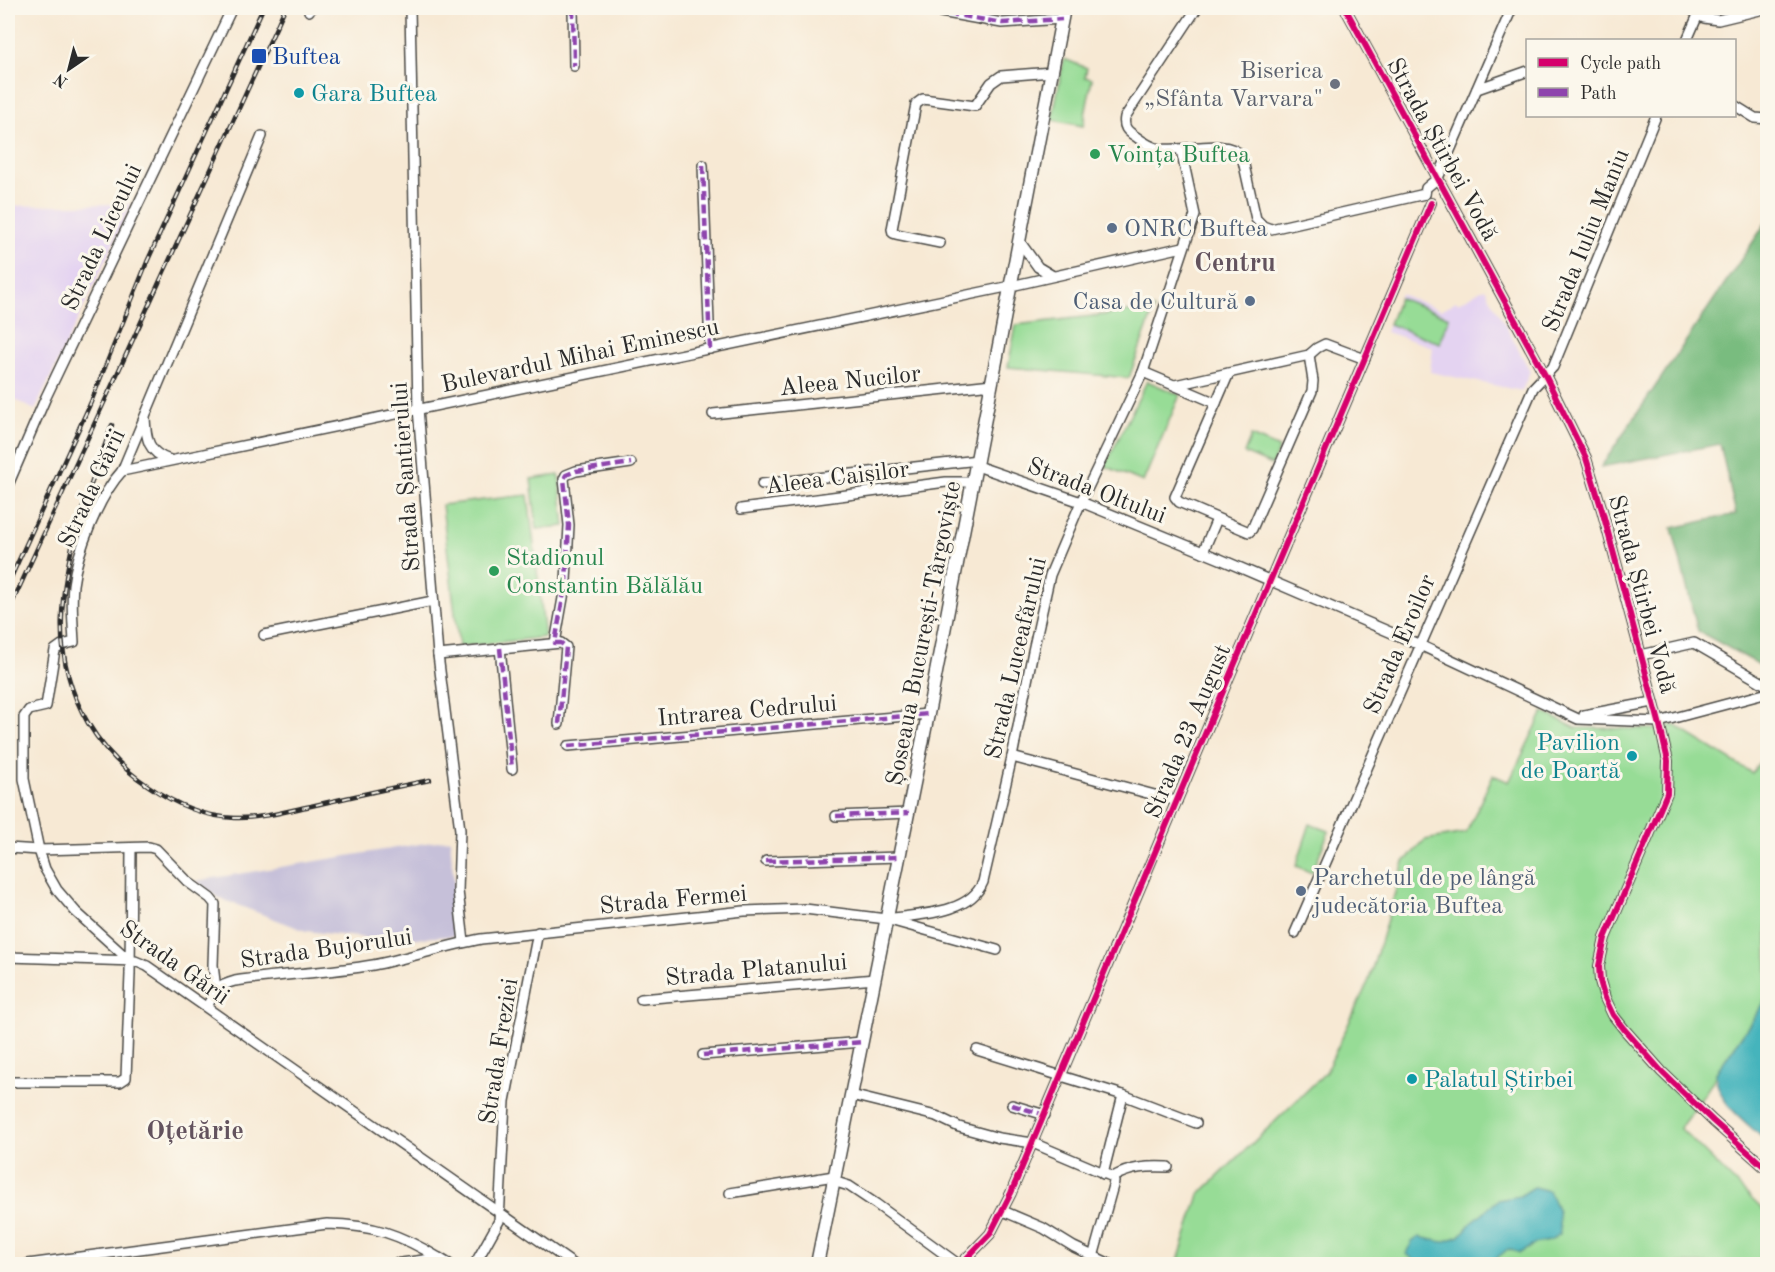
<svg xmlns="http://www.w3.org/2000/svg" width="1775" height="1272" viewBox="0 0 1775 1272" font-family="'Old Standard TT',serif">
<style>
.built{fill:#e4d3f1}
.industrial{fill:#c6c0d9}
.green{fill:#97dc96;stroke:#618460;stroke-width:1.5}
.forest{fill:#79bc7f;stroke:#527455;stroke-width:1.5}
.water{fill:#44b4bc;stroke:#387074;stroke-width:1.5}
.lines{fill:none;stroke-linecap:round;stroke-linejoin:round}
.minor-casing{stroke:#4a4844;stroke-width:12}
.major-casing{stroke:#4a4844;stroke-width:15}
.minor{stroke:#fff;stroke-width:9}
.major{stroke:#fff;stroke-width:12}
.rail-casing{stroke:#2b2b2b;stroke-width:4.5}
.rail{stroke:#fbf7ec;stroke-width:2;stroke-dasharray:7;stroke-linecap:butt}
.quiet{stroke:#8e44ad;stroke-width:4.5;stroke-dasharray:9 4.5;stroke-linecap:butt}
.cycleway-casing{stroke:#fbf7ec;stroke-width:10}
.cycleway{stroke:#d6006c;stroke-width:6}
.transit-dot{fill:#1a4fb4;stroke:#fbf7ec;stroke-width:2}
.worship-dot{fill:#6b7280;stroke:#fbf7ec;stroke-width:2}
.culture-dot{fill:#0f9aa8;stroke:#fbf7ec;stroke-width:2}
.leisure-dot{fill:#2e9e5b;stroke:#fbf7ec;stroke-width:2}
.service-dot{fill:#5c6f8a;stroke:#fbf7ec;stroke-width:2}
.labels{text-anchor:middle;stroke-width:6;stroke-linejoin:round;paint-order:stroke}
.transit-label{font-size:24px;fill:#164399;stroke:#fbf7ec;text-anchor:start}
.worship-label{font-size:24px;fill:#5b616d;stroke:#fbf7ec;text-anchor:end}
.culture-label{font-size:24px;fill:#0d838f;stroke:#fbf7ec;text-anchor:start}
.street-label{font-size:24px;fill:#2b2b2b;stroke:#fbf7ec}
.leisure-label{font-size:24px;fill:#27864d;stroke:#fbf7ec;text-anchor:start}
.service-label{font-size:24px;fill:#4e5e75;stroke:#fbf7ec;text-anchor:start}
.quarter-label{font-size:27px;font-weight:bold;fill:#63535e;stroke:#fbf7ec}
</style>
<rect width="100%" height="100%" fill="#fbf7ec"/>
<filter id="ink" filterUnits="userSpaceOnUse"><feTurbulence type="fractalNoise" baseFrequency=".0167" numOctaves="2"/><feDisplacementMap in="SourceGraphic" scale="12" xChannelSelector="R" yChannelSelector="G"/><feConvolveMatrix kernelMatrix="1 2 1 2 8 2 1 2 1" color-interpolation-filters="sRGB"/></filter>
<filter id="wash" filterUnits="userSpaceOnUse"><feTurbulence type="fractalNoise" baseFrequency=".008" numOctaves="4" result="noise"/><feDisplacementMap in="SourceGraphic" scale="24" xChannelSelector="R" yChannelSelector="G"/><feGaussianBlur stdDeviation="1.35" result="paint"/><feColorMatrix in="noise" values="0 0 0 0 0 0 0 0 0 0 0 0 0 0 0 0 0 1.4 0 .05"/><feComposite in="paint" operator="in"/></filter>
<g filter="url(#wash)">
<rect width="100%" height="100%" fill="#f7e9d4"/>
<g class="built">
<polygon points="132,204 35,410 8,396 8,206"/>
<polygon points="1485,288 1530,371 1522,391 1430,372 1433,347 1386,332 1400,294 1441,310 1456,301 1458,303"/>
</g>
<polygon class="industrial" points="450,839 457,918 453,924 454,936 384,940 306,931 219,898 196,881"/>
<g class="green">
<polygon points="1064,59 1087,68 1085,77 1092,79 1083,126 1052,120"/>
<polygon points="1399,298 1449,317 1440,343 1389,324"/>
<polygon points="1154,309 1129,378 1008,367 1016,325"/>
<polygon points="1147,381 1180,395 1143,482 1105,466"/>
<polygon points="1251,436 1279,448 1272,465 1244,453"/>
<polygon points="559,475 565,526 537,529 531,479"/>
<polygon points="528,495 545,637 459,647 442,505"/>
<path d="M 1543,712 L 1576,728 L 1655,729 L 1674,725 L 1752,773 L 1767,751 L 1767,999 L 1716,1073 C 1716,1081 1687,1118 1680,1128 L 1767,1214 L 1767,1264 L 1177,1264 L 1199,1195 L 1326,1072 L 1369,980 L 1404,862 L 1425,840 L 1466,833 L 1493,775 L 1509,782 Z"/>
<polygon points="1310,824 1329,831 1312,873 1296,866"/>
</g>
<polygon class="forest" points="1767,221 1767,669 1698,631 1672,528 1736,514 1720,444 1601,467"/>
<g class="water">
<path d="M 1767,999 L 1768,1142 L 1767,1142 C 1748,1123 1715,1103 1716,1073 Z"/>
<polygon points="1534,1187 1549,1191 1558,1211 1560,1234 1550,1241 1537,1243 1520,1253 1508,1249 1489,1264 1415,1264 1415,1261 1407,1254 1412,1242 1419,1237 1443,1242 1460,1236 1471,1223 1498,1200 1520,1196"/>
</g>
</g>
<g filter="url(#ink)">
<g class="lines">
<g class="minor-casing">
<g id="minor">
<polyline points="410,8 418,408 438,655 460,830 458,891 464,942"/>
<polyline points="573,8 574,66"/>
<path d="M 1197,8 L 1125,117 C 1123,127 1127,131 1135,136 C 1143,142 1150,147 1160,149 C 1184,152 1227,137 1242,156 L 1256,219 L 1263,226 L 1271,229 L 1425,194"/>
<polyline points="1345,8 1546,377 1586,458 1602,510 1659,722 1668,761 1667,793 1605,938 1599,966 1600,981 1605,998 1613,1015 1624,1029 1662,1072 1713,1121 1768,1170"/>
<polyline points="1689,8 1704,18 1718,20 1768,8"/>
<polyline points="309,11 311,8"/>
<polyline points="935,11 1002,23 1062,19"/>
<polyline points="1687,40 1701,8"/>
<polyline points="1477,89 1528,71"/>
<polyline points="1734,105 1755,118 1768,119"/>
<polyline points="703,165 710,349"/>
<polyline points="1438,178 1512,8"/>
<polyline points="1425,194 1426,188 1438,178"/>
<polyline points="1020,242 1038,267 1053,276"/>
<polyline points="940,243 896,234 893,233 892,229 916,104 923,99 975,106 991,83 1001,76 1052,72"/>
<polyline points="1143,372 1216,403"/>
<polyline points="1229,373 1175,497 1179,502 1249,532 1252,529 1312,391 1313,381 1309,355"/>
<polyline points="1175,385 1309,355 1317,348 1325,344 1365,359"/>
<polyline points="713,414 992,384"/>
<path d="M 145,418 C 146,439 148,453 170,460"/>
<polyline points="977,466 1081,502 1220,559 1420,645 1578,719 1659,722 1768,693"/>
<polyline points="122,471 1011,286 1183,247"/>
<polyline points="762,484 978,460"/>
<polyline points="8,485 46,397 232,8"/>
<polyline points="741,509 946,482 974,482"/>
<polyline points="1203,552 1217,519"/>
<polyline points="264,635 433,601"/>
<polyline points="555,643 566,581 569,525 564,479 566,475 576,471 631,463"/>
<polyline points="500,648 512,769"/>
<polyline points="438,655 561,643 566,647 559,724"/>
<polyline points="1641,655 1694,643 1768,686"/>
<polyline points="1584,715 1653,702"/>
<polyline points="568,746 928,714"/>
<polyline points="1012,757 1177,801"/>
<polyline points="836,816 909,813"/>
<polyline points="8,848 39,850 149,847 156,849 188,882 210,898 215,904 213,965 216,989"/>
<polyline points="766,861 900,857"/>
<path d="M 886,919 C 918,914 969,915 983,882 L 1012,757 L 1033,651 L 1050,575 L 1081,502 L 1143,372 L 1195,215 L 1181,150"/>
<polyline points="1295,933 1533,388 1553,367 1656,116"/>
<polyline points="8,957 135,961 147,966 573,1264"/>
<path d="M 130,961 L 76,912 L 57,890 L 45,869 L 39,850 L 24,779 L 24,717 L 29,710 L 46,706 L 55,650 L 62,645 L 74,642 C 73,623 71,604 73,585 C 77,551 99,496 122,471 L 262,136"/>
<polyline points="641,999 875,979"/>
<path d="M 207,1007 C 215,991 216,986 235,981 C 280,974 327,973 373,965 C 409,958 444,946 481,939 L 744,911 L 805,909 L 886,919 L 997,950"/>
<polyline points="977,1050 1123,1095 1196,1123"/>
<polyline points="703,1055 862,1042"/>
<polyline points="8,1082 120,1082 126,1078 130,974 131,848"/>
<polyline points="851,1095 936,1116 959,1127 999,1138 1033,1143 1113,1177 1114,1182 1093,1257"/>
<polyline points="1012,1105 1045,1115"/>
<polyline points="1103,1174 1123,1095"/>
<path d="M 1113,1177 C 1131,1167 1147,1166 1168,1167"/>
<polyline points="833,1181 849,1186 876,1204 958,1264"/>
<polyline points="730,1193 834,1176"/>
<polyline points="1003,1211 1043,1228 1074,1247 1110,1264"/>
<path d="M 28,1264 L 327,1224 C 373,1225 400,1234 439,1258"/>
<polyline points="394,1264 439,1258 449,1264"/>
<polyline points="475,1264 499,1221 505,1101 538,932"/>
<polyline points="961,1264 990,1234 1011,1193 1235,663 1431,203"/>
</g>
</g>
<g class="major-casing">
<polyline id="major" points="817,1264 928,714 1064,8"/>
</g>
<use href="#minor" class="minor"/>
<use href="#major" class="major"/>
<g class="rail-casing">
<g id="rail">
<path d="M 79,517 C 61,590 48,654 88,723 C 102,747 123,769 147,785 C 173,803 203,817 235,818 C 260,819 286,811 311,806 C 350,797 390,788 430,780"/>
<polyline points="77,524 112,425"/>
<polyline points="8,584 91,402 147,262 263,8"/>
<polyline points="8,612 285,8"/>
</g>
</g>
<use href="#rail" class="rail"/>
<g class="quiet">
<polyline points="573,8 574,66"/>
<polyline points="1689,8 1698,14"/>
<polyline points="935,11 1002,23 1062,19"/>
<polyline points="703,165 710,349"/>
<polyline points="500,648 512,769"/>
<polyline points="559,724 566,647 561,643 555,643 566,581 569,525 564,479 566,475 576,471 631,463"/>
<polyline points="568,746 928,714"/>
<polyline points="836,816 909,813"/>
<polyline points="766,861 900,857"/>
<polyline points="703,1055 862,1042"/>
<polyline points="1012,1105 1045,1115"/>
</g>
<g class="cycleway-casing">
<g id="cycleway">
<polyline points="1345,8 1546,377 1586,458 1602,510 1659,722 1668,761 1667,793 1605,938 1599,966 1600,981 1605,998 1613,1015 1624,1029 1662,1072 1713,1121 1768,1170"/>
<polyline points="961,1264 990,1234 1011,1193 1235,663 1431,203"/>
</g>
</g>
<use href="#cycleway" class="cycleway"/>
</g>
</g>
<rect class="transit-dot" x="251" y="48" width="16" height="16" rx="3"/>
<circle class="worship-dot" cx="1335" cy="84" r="6"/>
<g class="culture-dot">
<circle cx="299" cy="93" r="6"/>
<circle cx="1632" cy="756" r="6"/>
<circle cx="1412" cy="1079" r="6"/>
</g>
<g class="leisure-dot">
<circle cx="1095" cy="154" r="6"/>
<circle cx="494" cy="571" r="6"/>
</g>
<g class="service-dot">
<circle cx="1112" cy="228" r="6"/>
<circle cx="1250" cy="301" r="6"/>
<circle cx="1301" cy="891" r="6"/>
</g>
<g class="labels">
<g class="transit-label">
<text x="272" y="64">Buftea</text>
</g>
<g class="worship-label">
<text x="1323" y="78">Biserica<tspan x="1323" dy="28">„Sfânta Varvara"</tspan></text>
</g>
<g class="culture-label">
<text x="311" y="101">Gara Buftea</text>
<text x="1620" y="750" text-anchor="end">Pavilion<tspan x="1620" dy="28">de Poartă</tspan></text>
<text x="1424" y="1087">Palatul Știrbei</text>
</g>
<g class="street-label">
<text transform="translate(1443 149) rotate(61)" y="8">Strada Știrbei Vodă</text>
<text transform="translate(101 237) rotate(-65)" y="8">Strada Liceului</text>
<text transform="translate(1585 240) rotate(-68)" y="8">Strada Iuliu Maniu</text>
<text transform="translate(580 355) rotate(-12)" y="8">Bulevardul Mihai Eminescu</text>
<text transform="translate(850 380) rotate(-6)" y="8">Aleea Nucilor</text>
<text transform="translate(405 477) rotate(-94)" y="8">Strada Șantierului</text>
<text transform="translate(837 477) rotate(-7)" y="8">Aleea Caișilor</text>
<text transform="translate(91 488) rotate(-65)" y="8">Strada Gării</text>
<text transform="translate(1097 490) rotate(21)" y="8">Strada Oltului</text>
<text transform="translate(1643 594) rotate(75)" y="8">Strada Știrbei Vodă</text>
<text transform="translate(923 633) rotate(-79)" y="8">Șoseaua București-Târgoviște</text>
<text transform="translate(1399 644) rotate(-67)" y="8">Strada Eroilor</text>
<text transform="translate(1015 658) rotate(-77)" y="8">Strada Luceafărului</text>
<text transform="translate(747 710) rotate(-5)" y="8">Intrarea Cedrului</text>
<text transform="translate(1187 731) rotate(-67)" y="8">Strada 23 August</text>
<text transform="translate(673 899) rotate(-5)" y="8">Strada Fermei</text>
<text transform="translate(326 948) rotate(-8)" y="8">Strada Bujorului</text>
<text transform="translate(175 962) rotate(35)" y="8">Strada Gării</text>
<text transform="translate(756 969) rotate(-5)" y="8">Strada Platanului</text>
<text transform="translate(498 1051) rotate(-81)" y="8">Strada Freziei</text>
</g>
<g class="leisure-label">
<text x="1107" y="162">Voința Buftea</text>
<text x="506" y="565">Stadionul<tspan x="506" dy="28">Constantin Bălălău</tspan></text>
</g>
<g class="service-label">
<text x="1124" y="236">ONRC Buftea</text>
<text x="1238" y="309" text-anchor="end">Casa de Cultură</text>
<text x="1313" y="885">Parchetul de pe lângă<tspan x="1313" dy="28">judecătoria Buftea</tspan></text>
</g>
<g class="quarter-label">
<text x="1235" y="271">Centru</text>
<text x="195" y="1139">Oțetărie</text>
</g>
</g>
<rect width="1775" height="1272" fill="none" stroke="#fbf7ec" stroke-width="30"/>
<rect x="1526" y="39" width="210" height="78" fill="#fbf7ec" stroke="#a8a59f" stroke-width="1.5"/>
<rect x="1538" y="58" width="30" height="9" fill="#d6006c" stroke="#a8a59f" stroke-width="1.5"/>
<text x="1580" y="69" font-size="18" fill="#2b2b2b">Cycle path</text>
<rect x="1538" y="88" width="30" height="9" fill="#8e44ad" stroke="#a8a59f" stroke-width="1.5"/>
<text x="1580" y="99" font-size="18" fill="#2b2b2b">Path</text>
<g transform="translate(69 69) rotate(215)" stroke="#fbf7ec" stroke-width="4.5" paint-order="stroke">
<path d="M0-4.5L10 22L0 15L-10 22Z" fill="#2b2b2b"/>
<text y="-9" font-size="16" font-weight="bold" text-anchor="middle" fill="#2b2b2b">N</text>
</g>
</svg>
